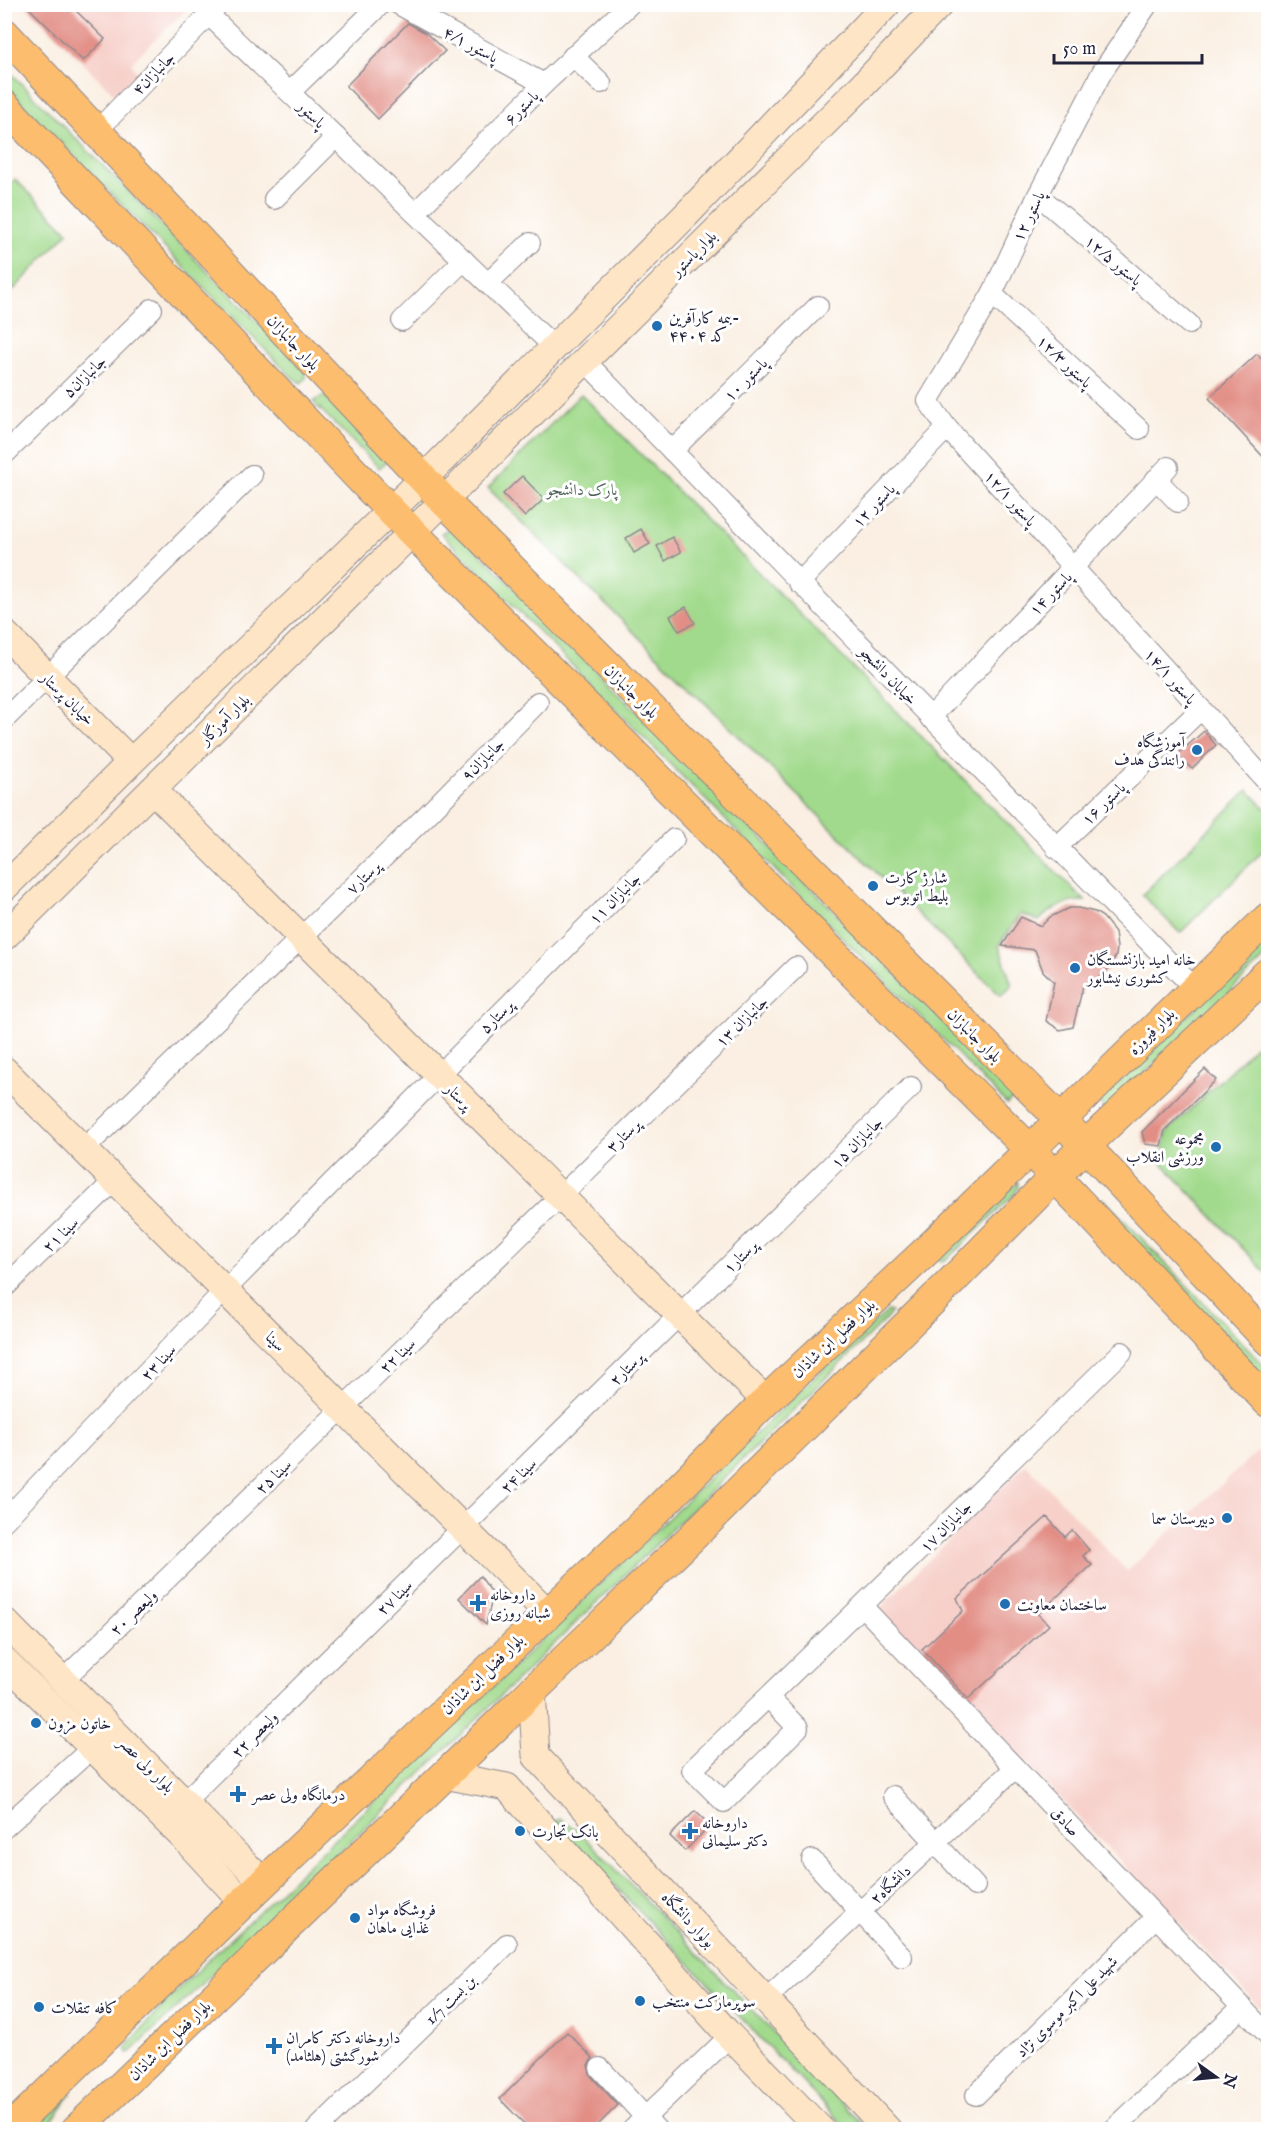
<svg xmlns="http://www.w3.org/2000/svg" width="1273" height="2134" viewBox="0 0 1273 2134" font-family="'IM FELL English',Amiri,serif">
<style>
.built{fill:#f7d0ca}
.green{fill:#a1da8c;stroke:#627e64;stroke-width:1.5}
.building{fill:#e28e85}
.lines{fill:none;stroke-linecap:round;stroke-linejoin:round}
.street-casing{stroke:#8e888e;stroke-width:22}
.secondary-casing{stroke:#8e888e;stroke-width:29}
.primary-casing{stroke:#8e888e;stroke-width:32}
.street{stroke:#fff;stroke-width:20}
.secondary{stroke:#fee5c5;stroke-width:27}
.primary{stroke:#fcbd6e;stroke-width:30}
.poi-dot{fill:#1f6fb2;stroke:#fff;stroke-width:2}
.labels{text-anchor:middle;stroke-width:6;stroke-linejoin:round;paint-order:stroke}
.street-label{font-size:16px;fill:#22223b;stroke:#fff}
.poi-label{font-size:16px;fill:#22223b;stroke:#fff;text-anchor:start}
.park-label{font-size:16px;fill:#4e6257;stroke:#fff}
</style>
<rect width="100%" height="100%" fill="#fff"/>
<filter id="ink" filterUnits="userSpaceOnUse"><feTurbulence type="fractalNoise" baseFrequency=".0167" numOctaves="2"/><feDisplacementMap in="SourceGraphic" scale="12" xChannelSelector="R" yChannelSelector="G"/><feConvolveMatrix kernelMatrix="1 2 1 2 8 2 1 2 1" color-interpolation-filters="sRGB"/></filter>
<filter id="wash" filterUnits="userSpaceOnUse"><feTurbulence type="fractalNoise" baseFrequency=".008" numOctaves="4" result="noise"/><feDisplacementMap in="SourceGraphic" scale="24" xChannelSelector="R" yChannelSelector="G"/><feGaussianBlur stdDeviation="1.35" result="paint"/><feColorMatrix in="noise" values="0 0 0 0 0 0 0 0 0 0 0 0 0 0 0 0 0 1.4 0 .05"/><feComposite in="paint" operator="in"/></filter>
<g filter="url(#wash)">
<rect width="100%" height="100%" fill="#faefe2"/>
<g class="built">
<polygon points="25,5 25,4 191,5 131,63 137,74 115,95"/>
<polygon points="1257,1452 1268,1465 1268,2016 879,1609 1026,1464 1127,1571"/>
</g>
<g class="green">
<polygon points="4,66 305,370 306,378 301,383 293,378 5,86"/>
<polygon points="15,179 68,232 5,299 5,190"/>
<path d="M 581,394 L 1085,901 C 1066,901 1052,907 1039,921 L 1021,914 L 999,945 L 1012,986 L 1001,996 L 488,488 Z"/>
<polygon points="324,395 390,459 379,468 313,402"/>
<polygon points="454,527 1016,1095 1007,1104 441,533"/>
<polygon points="1248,790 1268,811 1268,846 1180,933 1142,895"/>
<polygon points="1268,939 1268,955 1106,1110 1098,1102"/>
<polygon points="1268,1034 1268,1275 1161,1162 1167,1132"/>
<polygon points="1018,1182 1018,1188 1013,1196 946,1260 941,1262 938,1259"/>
<polygon points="1104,1199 1268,1370 1268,1381 1104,1209"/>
<path d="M 888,1311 L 891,1312 L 889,1316 C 638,1563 386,1809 131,2052 L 128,2053 L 126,2048 L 164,2003 L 845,1348 Z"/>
<polygon points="560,1819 581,1833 867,2129 847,2129 557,1825 555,1821"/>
<polygon points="72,2093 46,2129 34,2129"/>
</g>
<g id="blocks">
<g class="building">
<polygon points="25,4 69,4 105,39 83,61"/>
<polygon points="408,23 426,33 445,51 378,119 346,86"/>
<polygon points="1257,354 1269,367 1269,463 1209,398"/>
<polygon points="522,476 544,499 525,517 503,494"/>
<polygon points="641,529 650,544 634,553 626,538"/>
<polygon points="672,537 681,552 665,561 657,546"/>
<polygon points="686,607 695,623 679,631 670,616"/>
<polygon points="1204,731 1216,745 1192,769 1177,755"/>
<polygon points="1069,908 1078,908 1095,912 1103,917 1115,932 1117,948 1116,956 1106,972 1093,982 1083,986 1073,1027 1060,1030 1046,1021 1054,982 1043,971 1035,950 1002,946 1021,917 1041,926 1050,917"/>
<polygon points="1205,1069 1216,1080 1165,1130 1161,1146 1145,1144 1142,1132"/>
<polygon points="1047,1517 1065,1537 1072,1530 1089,1550 1083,1556 1092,1565 1038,1614 1049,1625 968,1699 922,1649 963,1611 957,1598"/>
<polygon points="480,1576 493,1594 486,1625 459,1598"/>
<polygon points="695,1811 710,1825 685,1851 670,1836"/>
<polygon points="567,2032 593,2058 588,2065 591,2076 618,2105 593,2130 530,2130 500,2099"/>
</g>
</g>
</g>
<g filter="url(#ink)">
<use href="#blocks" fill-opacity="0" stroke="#8e888e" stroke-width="1.5"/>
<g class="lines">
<g class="street-casing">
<g id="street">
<polyline points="398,4 544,84"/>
<polyline points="1148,4 1102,72 1038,195 992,294 928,401 947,428 1268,783"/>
<polyline points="209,15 554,347"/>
<polyline points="573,56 601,83"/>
<polyline points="290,92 381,4"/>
<polyline points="96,132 219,4"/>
<polyline points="1038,195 1189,324"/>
<polyline points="274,199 336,137"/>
<polyline points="415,213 544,84 630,4"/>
<polyline points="488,283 530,243"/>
<polyline points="992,294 1139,429"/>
<polyline points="402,321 464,260"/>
<polyline points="585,361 1194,988"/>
<polyline points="672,451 818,306"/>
<polyline points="4,455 152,309"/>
<polyline points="1156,479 1178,502"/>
<polyline points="799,583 947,428"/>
<polyline points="930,718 1168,467"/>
<polyline points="4,720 252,475"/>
<polyline points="1056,848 1201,709"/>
<polyline points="84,1149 426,816 538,702"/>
<polyline points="4,1288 115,1180"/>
<polyline points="4,1521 225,1290 674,839"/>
<polyline points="863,1607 1268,2035"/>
<polyline points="63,1680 796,967"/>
<path d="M 768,1697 L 798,1728 L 724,1802 L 692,1770 C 836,1632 979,1492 1122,1352"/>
<polyline points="893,1796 975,1886"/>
<polyline points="184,1802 911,1087"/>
<polyline points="4,1828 92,1748"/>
<polyline points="812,1860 902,1957"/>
<polyline points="765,2000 1015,1768"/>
<polyline points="600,2068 657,2130"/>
<polyline points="976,2095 1156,1917"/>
<polyline points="316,2130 507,1944"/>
<polyline points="632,2130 730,2036"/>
<polyline points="1113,2130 1242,2007"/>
</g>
</g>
<g class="secondary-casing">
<g id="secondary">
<polyline points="4,633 131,762"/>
<polyline points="153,790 766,1401"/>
<polyline points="4,888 131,762 423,479 687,214 887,4"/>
<polyline points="4,937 862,86 940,4"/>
<polyline points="4,1070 547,1612"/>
<polyline points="4,1621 263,1882"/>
<polyline points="4,1660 184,1838 243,1902"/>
<polyline points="532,1689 536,1756 888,2130"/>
<polyline points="444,1775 507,1787 730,2036 821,2130"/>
</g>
</g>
<g class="primary-casing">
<g id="primary">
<polyline points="4,33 444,501 1061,1120 1268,1340"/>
<polyline points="4,105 391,511 1029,1149 1268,1402"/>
<polyline points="9,2130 260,1886 652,1515 766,1401 924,1253 1268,918"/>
<polyline points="76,2130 683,1546 952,1281 1085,1146 1268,973"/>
</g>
</g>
<use href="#street" class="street"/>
<use href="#secondary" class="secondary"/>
<use href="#primary" class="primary"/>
</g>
</g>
<g class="poi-dot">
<circle cx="657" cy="326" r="6"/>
<circle cx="1197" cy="750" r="6"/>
<circle cx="873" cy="886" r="6"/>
<circle cx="1075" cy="968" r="6"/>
<circle cx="1216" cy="1147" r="6"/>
<circle cx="1227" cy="1518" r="6"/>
<path d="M475 1594h6v6h6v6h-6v6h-6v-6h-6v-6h6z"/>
<circle cx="1005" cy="1604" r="6"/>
<circle cx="36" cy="1723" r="6"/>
<path d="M235 1785h6v6h6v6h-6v6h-6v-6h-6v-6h6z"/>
<circle cx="520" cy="1831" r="6"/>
<path d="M687 1822h6v6h6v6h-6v6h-6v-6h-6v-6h6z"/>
<circle cx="355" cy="1918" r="6"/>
<circle cx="640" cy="2001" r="6"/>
<circle cx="39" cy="2007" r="6"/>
<path d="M271 2037h6v6h6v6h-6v6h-6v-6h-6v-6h6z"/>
</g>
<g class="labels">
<g class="street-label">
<text transform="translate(471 44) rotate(28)" y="6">پاستور ۴/۱</text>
<text transform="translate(153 73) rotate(-46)" y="6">جانبازان۴</text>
<text transform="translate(521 107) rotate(-45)" y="6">پاستور۶</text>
<text transform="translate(312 114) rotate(44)" y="6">پاستور</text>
<text transform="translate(1028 216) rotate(-64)" y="6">۱۲ پاستور</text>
<text transform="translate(693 253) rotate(-45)" y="6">بلوار پاستور</text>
<text transform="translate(1114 260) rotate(40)" y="6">پاستور ۱۲/۵</text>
<text transform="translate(294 342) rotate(47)" y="6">بلوار جانبازان</text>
<text transform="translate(1065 361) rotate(43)" y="6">پاستور ۱۲/۳</text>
<text transform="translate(84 376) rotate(-44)" y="6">جانبازان۵</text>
<text transform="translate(745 379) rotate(-45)" y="6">پاستور ۱۰</text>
<text transform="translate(1011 498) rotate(48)" y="6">پاستور ۱۲/۱</text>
<text transform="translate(873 505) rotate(-46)" y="6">پاستور ۱۲</text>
<text transform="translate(1050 593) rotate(-46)" y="6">پاستور ۱۴</text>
<text transform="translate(889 675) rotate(46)" y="6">خیابان دانشجو</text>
<text transform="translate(1171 676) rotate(48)" y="6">پاستور ۱۴/۱</text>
<text transform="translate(632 691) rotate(45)" y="6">بلوار جانبازان</text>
<text transform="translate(68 698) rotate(45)" y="6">خیابان پرستار</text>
<text transform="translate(224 719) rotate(-45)" y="6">بلوار آموزگار</text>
<text transform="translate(482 759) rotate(-45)" y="6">جانبازان۹</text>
<text transform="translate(1103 803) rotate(-44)" y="6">پاستور ۱۶</text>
<text transform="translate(363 877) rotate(-44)" y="6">پرستار۷</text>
<text transform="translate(614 898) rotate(-45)" y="6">جانبازان ۱۱</text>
<text transform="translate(496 1016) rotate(-45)" y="6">پرستار۵</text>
<text transform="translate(741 1021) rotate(-44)" y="6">جانبازان ۱۳</text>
<text transform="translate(1151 1031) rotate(-45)" y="6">بلوار فیروزه</text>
<text transform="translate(975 1035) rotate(45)" y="6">بلوار جانبازان</text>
<text transform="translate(459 1096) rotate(45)" y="6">پرستار</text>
<text transform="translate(623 1135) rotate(-44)" y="6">پرستار۳</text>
<text transform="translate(856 1142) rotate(-45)" y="6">جانبازان ۱۵</text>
<text transform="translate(60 1234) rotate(-44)" y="6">سینا ۲۱</text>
<text transform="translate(740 1256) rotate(-44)" y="6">پرستار۱</text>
<text transform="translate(833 1338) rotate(-43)" y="6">بلوار فضل ابن شاذان</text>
<text transform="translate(276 1341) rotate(45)" y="6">سینا</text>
<text transform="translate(397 1355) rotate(-44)" y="6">سینا ۲۲</text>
<text transform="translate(158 1362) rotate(-47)" y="6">سینا ۲۳</text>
<text transform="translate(626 1368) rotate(-45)" y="6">پرستار۲</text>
<text transform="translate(518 1475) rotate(-44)" y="6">سینا ۲۴</text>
<text transform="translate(273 1476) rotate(-44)" y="6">سینا ۲۵</text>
<text transform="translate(945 1526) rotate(-45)" y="6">جانبازان ۱۷</text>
<text transform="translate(394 1597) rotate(-45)" y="6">سینا ۲۷</text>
<text transform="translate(133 1612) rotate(-44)" y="6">ولیعصر ۲۰</text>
<text transform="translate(482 1674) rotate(-44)" y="6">بلوار فضل ابن شاذان</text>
<text transform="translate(254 1734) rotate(-45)" y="6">ولیعصر ۲۲</text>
<text transform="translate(147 1764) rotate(45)" y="6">بلوار ولی عصر</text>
<text transform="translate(1066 1821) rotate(47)" y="6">صادق</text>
<text transform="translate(890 1884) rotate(-43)" y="6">دانشگاه۲</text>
<text transform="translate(689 1919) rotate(47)" y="6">بولوار دانشگاه</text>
<text transform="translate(450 1999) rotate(-44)" y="6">بن بست 1/7</text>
<text transform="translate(1066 2006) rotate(-45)" y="6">شهید علی اکبر موسوی نژاد</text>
<text transform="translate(169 2040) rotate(-44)" y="6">بلوار فضل ابن شاذان</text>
</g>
<g class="poi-label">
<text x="669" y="323">بیمه کارآفرین-<tspan x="669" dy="18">کد ۴۴۰۴</tspan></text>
<text x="1185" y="747" text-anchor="end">آموزشگاه<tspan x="1185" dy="18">رانندگی هدف</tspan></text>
<text x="885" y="883">شارژ کارت<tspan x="885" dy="18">بلیط اتوبوس</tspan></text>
<text x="1087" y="965">خانه امید بازنشستگان<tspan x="1087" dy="18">کشوری نیشابور</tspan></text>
<text x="1204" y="1144" text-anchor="end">مجموعه<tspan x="1204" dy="18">ورزشی انقلاب</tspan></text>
<text x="1215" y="1524" text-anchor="end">دبیرستان سما</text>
<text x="490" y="1600">داروخانه<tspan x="490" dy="18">شبانه روزی</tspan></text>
<text x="1017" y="1610">ساختمان معاونت</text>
<text x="48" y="1729">خاتون مزون</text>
<text x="252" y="1800">درمانگاه ولی عصر</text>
<text x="702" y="1828">داروخانه<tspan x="702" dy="18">دکتر سلیمانی</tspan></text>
<text x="532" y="1837">بانک تجارت</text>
<text x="367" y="1915">فروشگاه مواد<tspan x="367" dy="18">غذایی ماهان</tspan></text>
<text x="652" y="2007">سوپرمارکت منتخب</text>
<text x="51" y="2013">کافه تنقلات</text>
<text x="286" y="2043">داروخانه دکتر کامران<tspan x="286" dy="18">شورگشتی (هلثامد)</tspan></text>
</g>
<g class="park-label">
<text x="582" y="495">پارک دانشجو</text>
</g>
</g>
<rect width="1273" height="2134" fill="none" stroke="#fff" stroke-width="24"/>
<g transform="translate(1216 2077) rotate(105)" stroke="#ffffff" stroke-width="4.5" paint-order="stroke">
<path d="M0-4.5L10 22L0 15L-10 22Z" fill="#22223b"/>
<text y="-9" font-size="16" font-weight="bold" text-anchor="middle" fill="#22223b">N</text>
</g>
<path d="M1054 54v9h148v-9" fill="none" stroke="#22223b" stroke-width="3"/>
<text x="1063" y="54" font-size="18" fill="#22223b" stroke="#ffffff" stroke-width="4.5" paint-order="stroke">50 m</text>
</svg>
